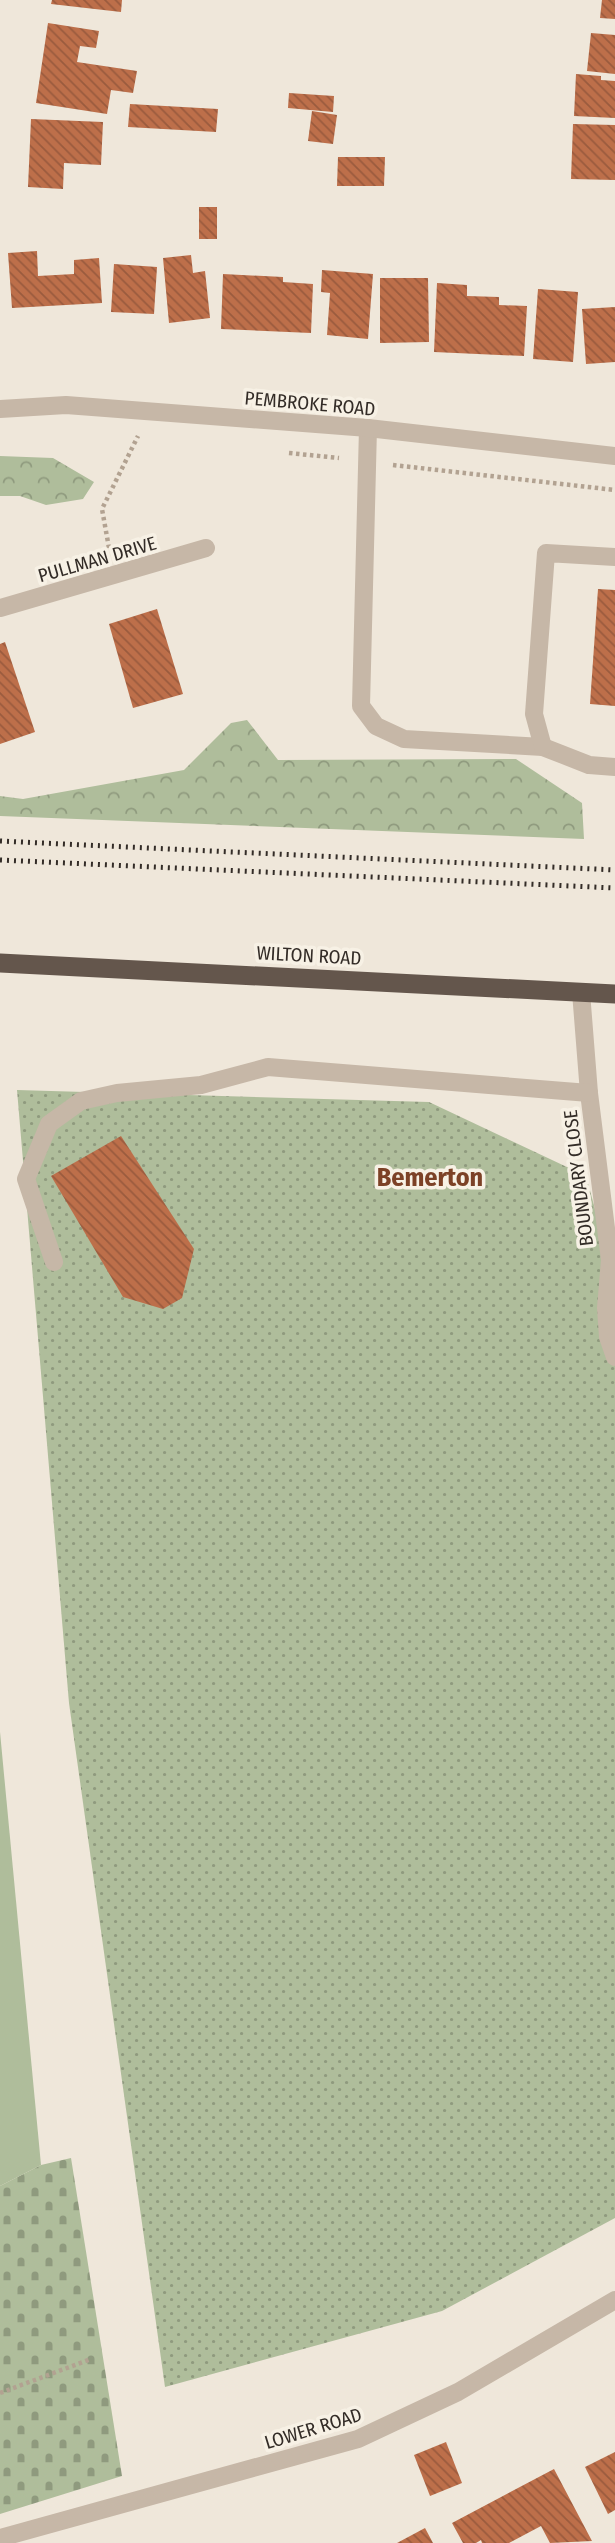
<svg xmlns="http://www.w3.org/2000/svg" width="615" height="2543" viewBox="0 0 615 2543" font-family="'Fira Sans Condensed',sans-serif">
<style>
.green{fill:url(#green-dots)}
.forest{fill:url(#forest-crowns)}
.cemetery{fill:url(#cemetery-stones)}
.pitch{fill:#afbd9b}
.building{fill:url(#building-back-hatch)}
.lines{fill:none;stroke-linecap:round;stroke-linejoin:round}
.path{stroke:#b2a291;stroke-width:4.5;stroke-dasharray:3.5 3.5;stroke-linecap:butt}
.service{stroke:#c6b7a7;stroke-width:18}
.minor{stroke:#c6b7a7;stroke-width:18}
.tertiary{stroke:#c6b7a7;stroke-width:18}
.trunk{stroke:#64564c;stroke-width:19}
.rail{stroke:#332c27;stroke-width:5;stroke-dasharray:2 5;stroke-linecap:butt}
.labels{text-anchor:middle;stroke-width:7;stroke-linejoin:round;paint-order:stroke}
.street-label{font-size:19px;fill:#332c27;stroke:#f7f1e5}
.district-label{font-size:26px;font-weight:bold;fill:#7c4126;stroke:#f7f1e5}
</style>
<defs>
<pattern id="green-dots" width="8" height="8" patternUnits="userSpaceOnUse" patternTransform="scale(1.75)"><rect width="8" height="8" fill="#afbd9b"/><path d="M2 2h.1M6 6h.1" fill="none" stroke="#8f9a7e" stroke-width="1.8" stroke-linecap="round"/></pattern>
<pattern id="forest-crowns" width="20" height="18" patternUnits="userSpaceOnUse" patternTransform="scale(1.75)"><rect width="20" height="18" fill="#afbd9b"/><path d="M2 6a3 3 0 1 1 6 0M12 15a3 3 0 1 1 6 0" fill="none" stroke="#8f9a7e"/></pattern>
<pattern id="cemetery-stones" width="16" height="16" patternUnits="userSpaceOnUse" patternTransform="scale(1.75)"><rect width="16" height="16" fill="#afbd9b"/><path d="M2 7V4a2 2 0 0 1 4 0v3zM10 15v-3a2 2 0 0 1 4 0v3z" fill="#8f9a7e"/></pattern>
<pattern id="building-back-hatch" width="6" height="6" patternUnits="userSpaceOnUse" patternTransform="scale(1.75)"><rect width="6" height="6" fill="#bd6f4a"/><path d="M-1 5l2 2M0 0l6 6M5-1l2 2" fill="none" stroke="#9a5b3e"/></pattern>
</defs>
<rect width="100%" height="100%" fill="#efe7da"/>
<polygon class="green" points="17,1090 429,1102 586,1176 615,1282 615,2218 442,2311 165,2387 69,1703"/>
<g class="forest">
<polygon points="0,456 53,458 94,482 83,499 46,505 20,496 0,496"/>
<polygon points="247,720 278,760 516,759 582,803 584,839 0,816 0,796 23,799 184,770 231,723"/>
</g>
<polygon class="cemetery" points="71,2158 122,2476 0,2514 0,2186 41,2165"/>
<polygon class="pitch" points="0,1732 41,2165 0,2186"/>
<g class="building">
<polygon points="52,0 122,0 121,12 51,4"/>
<polygon points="602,0 615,0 615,19 600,18"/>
<polygon points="48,23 99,31 96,48 80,46 77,62 137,71 133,93 111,90 107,114 36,103"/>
<polygon points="591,33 615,35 615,74 587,71"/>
<polygon points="576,74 601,76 601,80 615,81 615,118 574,116"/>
<polygon points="289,93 334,96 333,112 288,108"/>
<polygon points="130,104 218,109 216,132 128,127"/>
<polygon points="312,111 337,115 333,144 308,141"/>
<polygon points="31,119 103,122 101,165 64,163 63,189 28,187"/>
<polygon points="573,124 615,125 615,180 571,179"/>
<polygon points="338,157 385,157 384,186 337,186"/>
<rect x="199" y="207" width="18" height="32"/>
<polygon points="37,251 38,276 74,274 74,260 99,258 102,303 12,308 8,253"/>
<polygon points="191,255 193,273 205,271 210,318 169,323 163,258"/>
<polygon points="114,264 157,267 154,314 111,312"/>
<polygon points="322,270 373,274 368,339 327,335 330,293 321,292"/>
<polygon points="223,274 283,277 283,282 313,284 311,333 221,329"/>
<polygon points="380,278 428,278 429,342 380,343"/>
<polygon points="437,283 467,285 467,296 499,297 499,305 527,306 524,356 434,352"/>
<polygon points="538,289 578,292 573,362 533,359"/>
<polygon points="615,307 615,362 586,364 582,309"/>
<polygon points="598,589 615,590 615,706 590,704"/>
<polygon points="157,609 183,694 133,708 109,624"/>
<polygon points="5,642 35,732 0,744 0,644"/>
<polygon points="121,1136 194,1249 182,1298 163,1309 123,1297 51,1176"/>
<polygon points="446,2442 462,2483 430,2496 414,2455"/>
<polygon points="615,2452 615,2510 608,2514 585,2467"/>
<polygon points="554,2469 592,2541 550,2543 541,2526 509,2543 482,2543 481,2540 476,2543 463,2543 452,2523"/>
<polygon points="425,2528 433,2543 397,2543"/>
</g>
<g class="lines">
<g class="path">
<polyline points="289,453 339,458"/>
<polyline points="393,465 615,490"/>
<polyline points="109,548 102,509 138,436"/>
<polyline points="0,2393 91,2359"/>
</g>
<g class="service">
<polyline points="368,428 361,706 376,726 404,739 543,747 589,765 615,767"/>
<polyline points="543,747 534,714 546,553 615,557"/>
<polyline points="581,992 589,1093 610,1260 606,1308 608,1337 615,1357"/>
<polyline points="54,1262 26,1179 49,1124 81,1101 117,1093 201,1085 268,1067 589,1093"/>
</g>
<g class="minor">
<polyline points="0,409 66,405 368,428 615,456"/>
<polyline points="0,608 206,548"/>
</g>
<polyline class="tertiary" points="0,2538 358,2439 458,2392 615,2300"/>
<polyline class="trunk" points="0,963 615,994"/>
<g class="rail">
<polyline points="0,841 615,870"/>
<polyline points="0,860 615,888"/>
</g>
</g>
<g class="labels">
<g class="street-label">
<text transform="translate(310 403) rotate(5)" y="7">PEMBROKE ROAD</text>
<text transform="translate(97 559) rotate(-16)" y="7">PULLMAN DRIVE</text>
<text transform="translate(309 955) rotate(3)" y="7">WILTON ROAD</text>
<text transform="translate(578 1178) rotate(-97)" y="7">BOUNDARY CLOSE</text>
<text transform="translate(313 2428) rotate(-17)" y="7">LOWER ROAD</text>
</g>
<g class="district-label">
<text x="430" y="1186">Bemerton</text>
</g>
</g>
</svg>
